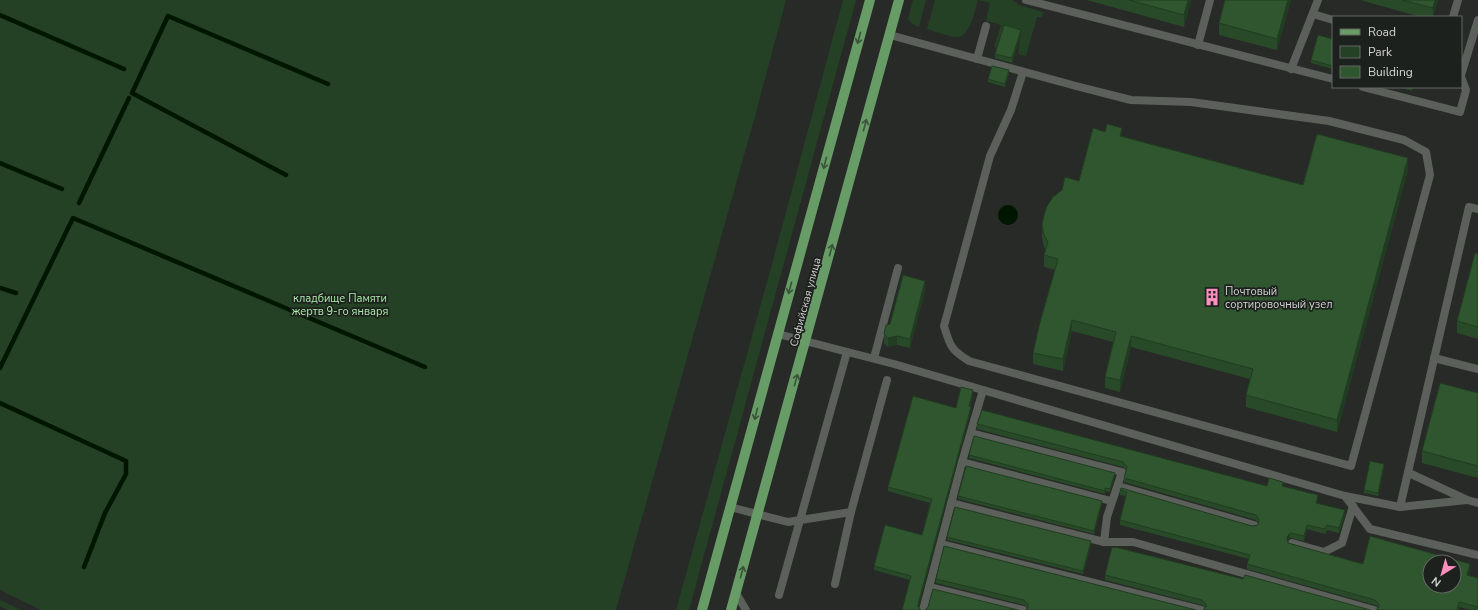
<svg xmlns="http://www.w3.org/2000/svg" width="1478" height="610" viewBox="0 0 1478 610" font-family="'Nunito Sans',sans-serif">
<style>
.green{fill:#254125}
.water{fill:#001600}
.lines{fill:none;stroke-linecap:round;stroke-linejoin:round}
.stream{stroke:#001600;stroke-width:4.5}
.service{stroke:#5c605b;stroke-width:8}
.primary{stroke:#679c67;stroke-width:10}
.wall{fill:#284a28}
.shaded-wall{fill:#213c21}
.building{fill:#2f562f;stroke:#213c21;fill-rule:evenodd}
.oneway{stroke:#3b523b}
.labels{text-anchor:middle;stroke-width:3.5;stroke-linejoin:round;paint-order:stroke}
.poi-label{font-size:11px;fill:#d2d5d2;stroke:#1d211d;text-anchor:start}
.park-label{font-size:11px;fill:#adebab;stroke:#1d211d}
.street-label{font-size:11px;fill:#d2d5d2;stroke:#1d211d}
</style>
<rect width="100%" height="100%" fill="#272a26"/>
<g class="green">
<polygon points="0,0 786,0 754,120 616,610 41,610 0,590"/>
<polygon points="843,0 856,0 689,610 676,610 772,264"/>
<polygon points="913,0 926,0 919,27 912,24 908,19"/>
<path d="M 935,0 L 1013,0 L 1019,5 L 1043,12 L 1042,17 L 1037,17 L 1026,56 L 1018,54 L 1021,32 L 1003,28 L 997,48 L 994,47 L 1001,25 L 986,21 L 990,3 L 978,0 C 975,10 970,36 958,37 C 950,38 935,31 927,29 Z"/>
<polygon points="0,600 21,610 8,610 0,606"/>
</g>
<circle class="water" cx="1008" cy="215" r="10"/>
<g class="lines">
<g class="stream">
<polyline points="0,15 124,69"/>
<polyline points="0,163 62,189"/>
<polyline points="286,175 132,93 168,16 328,84"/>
<polyline points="79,203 129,98"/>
<polyline points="0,288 16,293"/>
<polyline points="0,368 73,218 425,367"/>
<polyline points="0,403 126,461 126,474 105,513 84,567"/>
</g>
<g class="service">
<polyline points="1026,0 1333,79"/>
<polyline points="1313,14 1333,20"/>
<polyline points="1453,17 1458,0"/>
<path d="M 890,35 L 1076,86 L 1131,100 L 1191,102 L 1329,121 L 1404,140 L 1426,152 L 1430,175 L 1351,466 L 969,361 C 951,350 950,346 944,326 L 990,156 L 1011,110 L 1023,72"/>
<polyline points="1198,45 1210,0"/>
<polyline points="977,59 986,26"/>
<polyline points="1291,69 1318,0"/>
<polyline points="1461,75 1478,20"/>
<polyline points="1363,87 1460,112 1466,90 1461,77"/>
<polyline points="778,334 894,364 1345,496 1370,529 1478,555"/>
<polyline points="874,358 898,268"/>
<polyline points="1434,358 1478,369"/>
<polyline points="971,433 1122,472 1107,517 1104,542"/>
<polyline points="962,462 1111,501"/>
<polyline points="1409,473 1467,500 1478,503"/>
<polyline points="1118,486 1254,525"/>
<polyline points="1345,496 1400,507 1467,500"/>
<polyline points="951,503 1104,542 1133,542 1374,610"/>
<polyline points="730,507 788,522 851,512"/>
<polyline points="1400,507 1469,207 1478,209"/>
<polyline points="1292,543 1324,552 1342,543 1353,506"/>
<polyline points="941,544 1201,610"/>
<polyline points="835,584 851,512 887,380"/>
<polyline points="929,587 1023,610"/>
<polyline points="736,593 746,610"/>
<polyline points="779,595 847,352"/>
<polyline points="923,610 962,462 983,390"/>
</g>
<g class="primary">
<polyline points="702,610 870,0"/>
<polyline points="731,610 899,0"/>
</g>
</g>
<g class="wall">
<polygon points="1087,0 1191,0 1184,27"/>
<polygon points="1225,0 1291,0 1277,50 1219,35 1219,23"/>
<polygon points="1360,0 1438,0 1433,17 1421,17"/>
<polygon points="1021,34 1012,63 995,58 995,54"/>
<polygon points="1333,39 1333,69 1311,63 1311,60"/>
<polygon points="1009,73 1005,87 988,82 988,79"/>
<polygon points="1399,87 1413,87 1412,91"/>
<polygon points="1122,136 1303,185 1408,170 1337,432 1246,407 1246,395 1250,379 1131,347 1120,392 1105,388 1105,377 1113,342 1072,331 1063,371 1033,364 1033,353 1055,270 1044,267 1044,255 1046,250 1044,247 1042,237 1042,225 1079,181"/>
<polygon points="1478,254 1478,339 1457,333 1457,321"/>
<polygon points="925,290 910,348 897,345 888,347 884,343 884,334 890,324"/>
<polygon points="1478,393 1478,478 1422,463 1422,451"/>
<polygon points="973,395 970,407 971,411 902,610 910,580 874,570 874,566 922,535 930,503 888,491 888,487 956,408"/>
<polygon points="977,424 1267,486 1283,486 1318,499 1317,503 1345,515 1339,533 1327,530 1325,534 1307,529 1304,541 1290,538 1288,541 1288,543 1363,564 1470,568 1468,576 1478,578 1478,610 1471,610 1459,607 1459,610 1376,610 1379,608 1375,605 1247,569 1247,564 1249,559 1120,525 1120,520 1126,496 1120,495 1120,490 1252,526 1258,525 1258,523 1256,520 1124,482 1124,478 1126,470 1123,467 977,429"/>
<polygon points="969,455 1115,476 1110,492 1105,491 1105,494 969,458"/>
<polygon points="1384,467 1378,496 1364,493 1364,490"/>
<polygon points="958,496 1102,504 1094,534 958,499"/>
<polygon points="947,537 1091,544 1083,574 947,540"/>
<polygon points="1105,575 1243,579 1206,608 1202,605 1105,580"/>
<polygon points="936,579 1196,610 1028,608 1024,605 936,583"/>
</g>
<g class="shaded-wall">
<polygon points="1188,0 1191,0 1184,27 1184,15"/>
<polygon points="1288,0 1291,0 1277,50 1277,39"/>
<polygon points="1435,0 1438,0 1433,17 1433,8"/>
<polygon points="1021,30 1021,34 1012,63 1012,58"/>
<polygon points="1009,70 1009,73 1005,87 1005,84"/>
<polygon points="1122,128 1122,140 1120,136"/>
<polygon points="1408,158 1408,170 1337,432 1337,420"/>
<polygon points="925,281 925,290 910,348 910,339"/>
<polygon points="1072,320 1072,331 1063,371 1063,359"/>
<polygon points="897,336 897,345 888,347 888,338"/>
<polygon points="1131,336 1131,347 1120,392 1120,380"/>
<polygon points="973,390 973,395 969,411 969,406"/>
<polygon points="971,407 971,411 918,609 918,604"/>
<polygon points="1384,464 1384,467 1378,496 1378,493"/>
<polygon points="1115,473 1115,476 1110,492 1110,489"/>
<polygon points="1102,501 1102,504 1094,534 1094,531"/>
<polygon points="1345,510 1345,515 1339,533 1339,528"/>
<polygon points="1307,525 1307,529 1304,541 1304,536"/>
<polygon points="1290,533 1290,538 1287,542 1287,537"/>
<polygon points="1091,541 1091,544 1083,574 1083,571"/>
<polygon points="1470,564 1470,568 1467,580 1467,575"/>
</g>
<g class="building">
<polygon points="1129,0 1188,0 1184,15"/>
<polygon points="1225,0 1288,0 1277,39 1219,23"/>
<polygon points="1402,0 1435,0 1433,8"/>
<polygon points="1004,25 1021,30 1012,58 995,54"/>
<polygon points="1318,35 1333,39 1333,66 1311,60"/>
<polygon points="992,66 1009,70 1005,84 988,79"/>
<polygon points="1107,124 1122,128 1120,136 1303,185 1317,134 1408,158 1337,420 1246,395 1253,369 1131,336 1120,380 1105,377 1116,332 1072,320 1063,359 1033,353 1039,326 1058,259 1044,255 1048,242 1044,235 1042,225 1044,215 1047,206 1053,197 1062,190 1065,177 1079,181 1093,128 1105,132"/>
<polygon points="1475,253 1478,254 1478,327 1457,321"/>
<polygon points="903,275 925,281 910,339 897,336 888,338 884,334 886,325 890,324"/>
<polygon points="1440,383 1478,393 1478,466 1422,451"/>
<polygon points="961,387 973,390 969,406 971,407 918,604 918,607 921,610 902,610 911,576 874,566 885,525 922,535 932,499 888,487 913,396 956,408"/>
<path d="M 982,410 L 1267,486 L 1269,478 L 1283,482 L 1282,486 L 1318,495 L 1316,503 L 1345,510 L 1339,528 L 1327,525 L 1325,529 L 1307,525 L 1304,536 L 1290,533 L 1287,537 L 1288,543 L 1363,564 L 1370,536 L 1470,564 L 1467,575 L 1478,578 L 1478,607 L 1459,602 L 1457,610 L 1376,610 L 1379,607 L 1379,604 L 1375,600 L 1247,564 L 1250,555 L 1120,520 L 1127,492 L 1120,490 L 1121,488 L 1252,526 L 1258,525 L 1259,520 L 1256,515 L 1124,478 L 1127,467 L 1123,462 L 977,424 ZM 1430,562 L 1454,562 L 1454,586 L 1430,586 Z"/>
<polygon points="974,436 1115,473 1110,489 1105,488 1105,491 969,455"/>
<polygon points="1370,461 1384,464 1378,493 1364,490"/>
<polygon points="966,466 1102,501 1094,531 958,496"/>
<polygon points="955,507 1091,541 1083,571 947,537"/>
<polygon points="944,546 1196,610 1026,610 1028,607 1028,604 1024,600 936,579"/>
<polygon points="1112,547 1115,548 1115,547 1243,579 1245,575 1370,610 1203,610 1206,607 1206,604 1202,600 1105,575"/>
<polygon points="933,589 1018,610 925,610 928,607"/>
</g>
<defs><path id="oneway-shaft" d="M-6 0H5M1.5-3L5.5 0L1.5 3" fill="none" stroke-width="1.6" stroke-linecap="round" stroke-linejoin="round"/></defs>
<g class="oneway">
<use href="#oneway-shaft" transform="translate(859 38) rotate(105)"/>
<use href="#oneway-shaft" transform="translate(865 125) rotate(-75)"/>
<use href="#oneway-shaft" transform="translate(825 163) rotate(105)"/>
<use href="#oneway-shaft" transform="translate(831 250) rotate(-75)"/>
<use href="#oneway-shaft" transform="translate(790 288) rotate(105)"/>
<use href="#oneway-shaft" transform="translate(796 380) rotate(-74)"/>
<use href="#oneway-shaft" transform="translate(756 414) rotate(105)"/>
<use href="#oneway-shaft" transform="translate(742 572) rotate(-75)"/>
</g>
<defs>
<g id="building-bare" transform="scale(1.38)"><path d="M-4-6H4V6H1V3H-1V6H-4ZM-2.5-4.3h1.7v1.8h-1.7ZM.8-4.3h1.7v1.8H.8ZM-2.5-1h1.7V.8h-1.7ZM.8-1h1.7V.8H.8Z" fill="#fe8ebe" stroke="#1d211d" stroke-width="2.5" paint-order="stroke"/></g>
</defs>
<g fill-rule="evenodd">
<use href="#building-bare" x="1212" y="297"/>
</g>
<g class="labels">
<g class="poi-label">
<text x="1225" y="295">Почтовый<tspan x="1225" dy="13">сортировочный узел</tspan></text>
</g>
<g class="park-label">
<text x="340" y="302">кладбище Памяти<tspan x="340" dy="13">жертв 9-го января</tspan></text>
</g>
<g class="street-label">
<text transform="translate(805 302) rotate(-75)" y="4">Софийская улица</text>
</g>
</g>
<rect x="1332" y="16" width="130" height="72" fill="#1d211d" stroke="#656965"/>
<rect x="1340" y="29" width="20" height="6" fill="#679c67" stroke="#656965"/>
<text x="1368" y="36" font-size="12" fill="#d2d5d2">Road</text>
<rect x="1340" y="46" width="20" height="12" fill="#254125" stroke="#656965"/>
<text x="1368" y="56" font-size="12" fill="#d2d5d2">Park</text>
<rect x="1340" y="66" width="20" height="12" fill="#2f562f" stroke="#656965"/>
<text x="1368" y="76" font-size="12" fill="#d2d5d2">Building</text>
<g transform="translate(1442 574) rotate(217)"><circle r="19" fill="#1d211d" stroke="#656965"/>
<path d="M0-3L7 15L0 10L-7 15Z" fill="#fe8ebe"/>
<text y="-6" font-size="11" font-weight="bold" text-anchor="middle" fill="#d2d5d2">N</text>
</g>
</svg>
